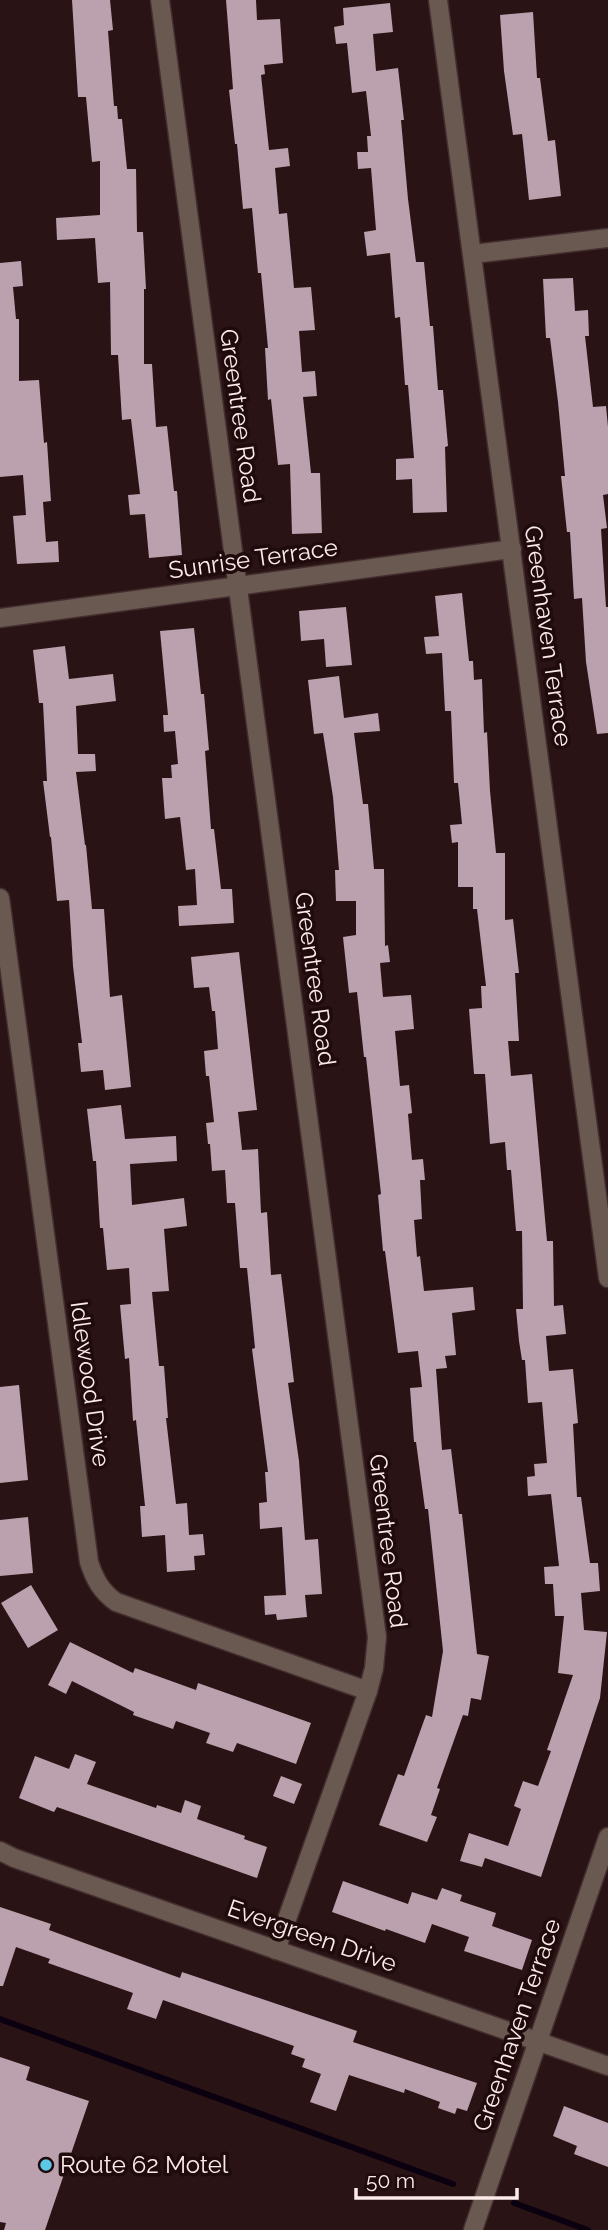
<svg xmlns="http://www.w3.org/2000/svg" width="608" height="2230" viewBox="0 0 608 2230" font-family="Raleway,sans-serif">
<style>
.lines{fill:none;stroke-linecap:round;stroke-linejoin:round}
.stream{stroke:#0a0010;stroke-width:6}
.building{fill:#bba0ae}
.minor-casing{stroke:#432d2e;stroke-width:21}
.minor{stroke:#695951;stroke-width:18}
.poi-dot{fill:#5cc7e7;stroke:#1f0a0c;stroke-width:2.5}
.labels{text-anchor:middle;stroke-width:7;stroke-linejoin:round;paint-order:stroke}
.street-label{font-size:24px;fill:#fcebeb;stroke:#1f0a0c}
.poi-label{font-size:24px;fill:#fcebeb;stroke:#1f0a0c;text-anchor:start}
</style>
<rect width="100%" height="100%" fill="#2a1314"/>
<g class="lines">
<g class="stream">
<polyline points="0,2019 453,2184"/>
<polyline points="514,2203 588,2230"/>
</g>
</g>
<g class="building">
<polygon points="72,0 110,0 113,30 108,31 114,106 117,106 118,119 122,119 127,169 136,169 137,232 143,232 146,289 144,289 144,364 152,364 156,427 167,426 174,491 177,491 182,555 149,558 145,514 130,515 128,495 140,494 131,419 122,420 118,355 111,355 110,282 98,283 95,238 57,240 56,218 100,215 100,161 92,162 86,97 78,97"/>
<polygon points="226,0 256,0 257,20 280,19 283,63 264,65 265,74 261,75 269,150 288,148 290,166 275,168 279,214 287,213 294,288 311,287 315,330 299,331 302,372 315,371 317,396 303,397 311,473 320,473 322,533 292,534 290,464 278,465 271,399 268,400 265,348 268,348 261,273 258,273 252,208 243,209 237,144 235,144 229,90 233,89"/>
<polygon points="390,3 393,32 373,34 376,71 398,68 404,120 401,120 408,199 416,262 424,262 430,326 433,326 438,390 443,390 448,446 445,447 447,512 413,513 412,479 396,480 396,459 414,458 408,385 405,385 400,317 395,318 390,253 367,256 364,232 376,230 371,168 358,169 357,152 368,152 367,136 371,136 366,91 352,93 347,43 336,44 334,27 344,25 343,8"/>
<polygon points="533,12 537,78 540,78 548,141 555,140 561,196 529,200 522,134 513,135 504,71 500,15"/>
<polygon points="21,261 23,286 13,287 16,319 19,319 19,381 39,380 44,443 47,442 51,501 43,502 46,542 58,541 59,562 17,564 13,516 26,515 23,475 0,477 0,263"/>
<polygon points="573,278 575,311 588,310 589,336 585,336 593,407 606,406 608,427 608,494 603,495 607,528 601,529 606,607 608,607 608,733 597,734 586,662 582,598 574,599 570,532 567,532 561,476 565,476 558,402 550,338 546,338 543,279"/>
<polygon points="462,593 469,661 473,661 474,680 482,679 484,733 487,732 490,791 496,853 505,853 505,920 513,919 519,973 515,973 519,1041 508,1041 511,1076 532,1074 547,1241 553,1241 554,1306 563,1305 566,1334 546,1336 549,1371 573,1369 578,1423 573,1424 577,1497 581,1497 590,1563 598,1563 600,1591 581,1593 584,1630 607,1632 600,1698 541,1877 485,1858 482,1867 460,1861 469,1833 508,1846 521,1809 514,1806 523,1781 538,1786 551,1751 547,1750 573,1675 558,1673 564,1616 555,1616 553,1584 545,1584 544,1567 559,1566 551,1494 528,1496 527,1477 535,1476 534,1464 547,1463 542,1402 528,1403 525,1360 522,1360 519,1341 516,1309 523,1309 522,1231 516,1231 511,1170 507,1170 505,1142 490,1144 485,1074 474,1074 469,1009 482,1008 481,986 486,986 477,909 473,909 473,887 458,887 458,842 452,843 450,825 462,824 458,783 454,783 451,711 445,711 442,653 426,654 424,637 439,636 435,596"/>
<polygon points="346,607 352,665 326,667 324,639 301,641 299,611"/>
<polygon points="194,628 201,694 204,694 209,750 205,751 211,829 214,829 221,889 232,889 234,923 179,926 178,906 197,905 195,869 186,870 180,817 165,819 162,778 172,778 171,765 178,764 175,731 164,732 163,715 168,715 160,631"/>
<polygon points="65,646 69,679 113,674 116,701 76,706 78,754 95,754 96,771 76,772 85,845 86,845 92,909 104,909 110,997 122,995 131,1087 105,1090 103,1070 81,1072 78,1043 82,1043 73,966 69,900 57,901 51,837 50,837 43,781 47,781 43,703 39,703 33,650"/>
<polygon points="339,676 344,718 378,713 380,731 354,733 363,804 368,804 374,869 384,869 385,946 388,945 390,962 380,963 383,997 411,995 414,1029 395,1031 400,1086 409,1085 412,1113 408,1114 412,1160 423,1159 425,1180 420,1180 422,1219 414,1220 417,1257 420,1256 424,1291 473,1287 475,1310 452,1313 456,1355 445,1356 447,1368 436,1369 442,1450 451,1449 459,1514 462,1514 477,1654 489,1656 481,1700 471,1698 468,1716 463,1715 437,1788 440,1789 431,1815 437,1817 427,1842 379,1825 398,1774 404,1776 426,1715 432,1717 443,1651 428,1509 425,1509 416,1442 414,1442 410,1388 422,1387 418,1351 398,1353 385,1251 383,1251 378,1195 381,1194 366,1057 364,1057 357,992 349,993 343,937 356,935 356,901 336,901 335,870 339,870 333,797 323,733 314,734 308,680"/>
<polygon points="239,952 257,1110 238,1112 242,1150 258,1149 261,1213 267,1212 271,1275 281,1274 294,1382 288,1383 299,1461 305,1540 318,1539 322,1594 305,1595 307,1617 277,1620 276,1614 265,1615 264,1596 286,1595 282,1527 260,1529 259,1503 267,1502 265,1472 268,1472 252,1349 255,1348 247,1268 240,1268 235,1203 227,1203 225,1170 212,1171 210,1144 208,1144 206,1123 214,1122 209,1076 206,1076 204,1051 218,1049 215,1011 212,1011 209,987 194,988 191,957"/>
<polygon points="121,1105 125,1139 176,1136 177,1161 130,1164 132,1205 184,1198 187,1226 164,1229 169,1291 152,1292 159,1366 164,1366 168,1418 166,1418 176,1504 187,1503 189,1535 203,1534 205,1555 194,1556 195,1570 167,1572 165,1535 142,1537 140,1506 145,1506 136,1420 133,1421 129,1358 125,1359 120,1305 131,1304 129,1268 107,1270 103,1228 100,1228 96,1161 93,1161 87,1109"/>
<polygon points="19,1385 28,1480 0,1483 0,1387"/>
<polygon points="28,1517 33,1573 0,1576 0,1520"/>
<polygon points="31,1585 58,1630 28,1648 1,1603"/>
<polygon points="70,1642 133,1673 135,1668 196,1690 198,1683 311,1723 296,1764 237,1743 233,1752 206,1743 210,1733 176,1721 173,1729 133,1715 134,1712 72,1681 66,1694 48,1685"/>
<polygon points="75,1754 96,1762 87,1784 156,1808 157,1805 181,1813 185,1800 201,1806 197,1819 245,1836 244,1839 267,1847 257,1878 57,1807 54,1812 19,1798 35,1756 69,1769"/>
<polygon points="281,1776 302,1784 294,1804 273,1796"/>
<polygon points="343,1881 408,1904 412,1892 437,1900 442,1888 462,1895 460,1901 496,1913 492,1926 532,1940 522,1970 464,1951 469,1937 432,1924 425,1943 386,1929 385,1931 332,1912"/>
<polygon points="0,1907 51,1924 49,1930 180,1978 182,1972 357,2031 353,2042 477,2083 467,2111 457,2108 455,2114 438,2108 440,2102 405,2089 404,2093 349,2075 336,2111 310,2102 321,2074 302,2067 305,2059 291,2054 294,2046 163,2000 156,2019 127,2009 133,1993 48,1963 50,1959 16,1947 3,1986 0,1986"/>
<polygon points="0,2057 30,2067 26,2080 89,2101 45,2230 4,2230 6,2223 0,2222"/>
<polygon points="564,2106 608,2123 608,2167 574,2154 577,2146 553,2136"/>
</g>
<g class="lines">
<g class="minor-casing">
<g id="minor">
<polyline points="160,0 377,1637 374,1668 368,1691 276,1950"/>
<polyline points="438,0 608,1278"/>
<polyline points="473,254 608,238"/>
<polyline points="0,618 512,549"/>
<path d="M 0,898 L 89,1562 C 95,1580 101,1591 116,1602 L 368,1691"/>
<polyline points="0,1851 14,1858 608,2066"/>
<polyline points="473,2230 608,1837"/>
</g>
</g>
<use href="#minor" class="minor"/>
</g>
<circle class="poi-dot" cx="46" cy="2165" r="7"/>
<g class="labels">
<g class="street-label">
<text transform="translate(240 416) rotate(82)" y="8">Greentree Road</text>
<text transform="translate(253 559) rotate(-8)" y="8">Sunrise Terrace</text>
<text transform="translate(548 636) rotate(82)" y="8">Greenhaven Terrace</text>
<text transform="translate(315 979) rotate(82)" y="8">Greentree Road</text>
<text transform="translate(90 1384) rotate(82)" y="8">Idlewood Drive</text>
<text transform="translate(388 1541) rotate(83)" y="8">Greentree Road</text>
<text transform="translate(312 1936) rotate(19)" y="8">Evergreen Drive</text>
<text transform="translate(517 2025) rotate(-71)" y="8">Greenhaven Terrace</text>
</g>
<g class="poi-label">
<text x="60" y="2173">Route 62 Motel</text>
</g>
</g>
<path d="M356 2188v10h161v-10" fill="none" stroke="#fcebeb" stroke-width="3.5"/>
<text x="366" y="2188" font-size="21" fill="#fcebeb" stroke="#1f0a0c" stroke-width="5" paint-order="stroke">50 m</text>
</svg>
